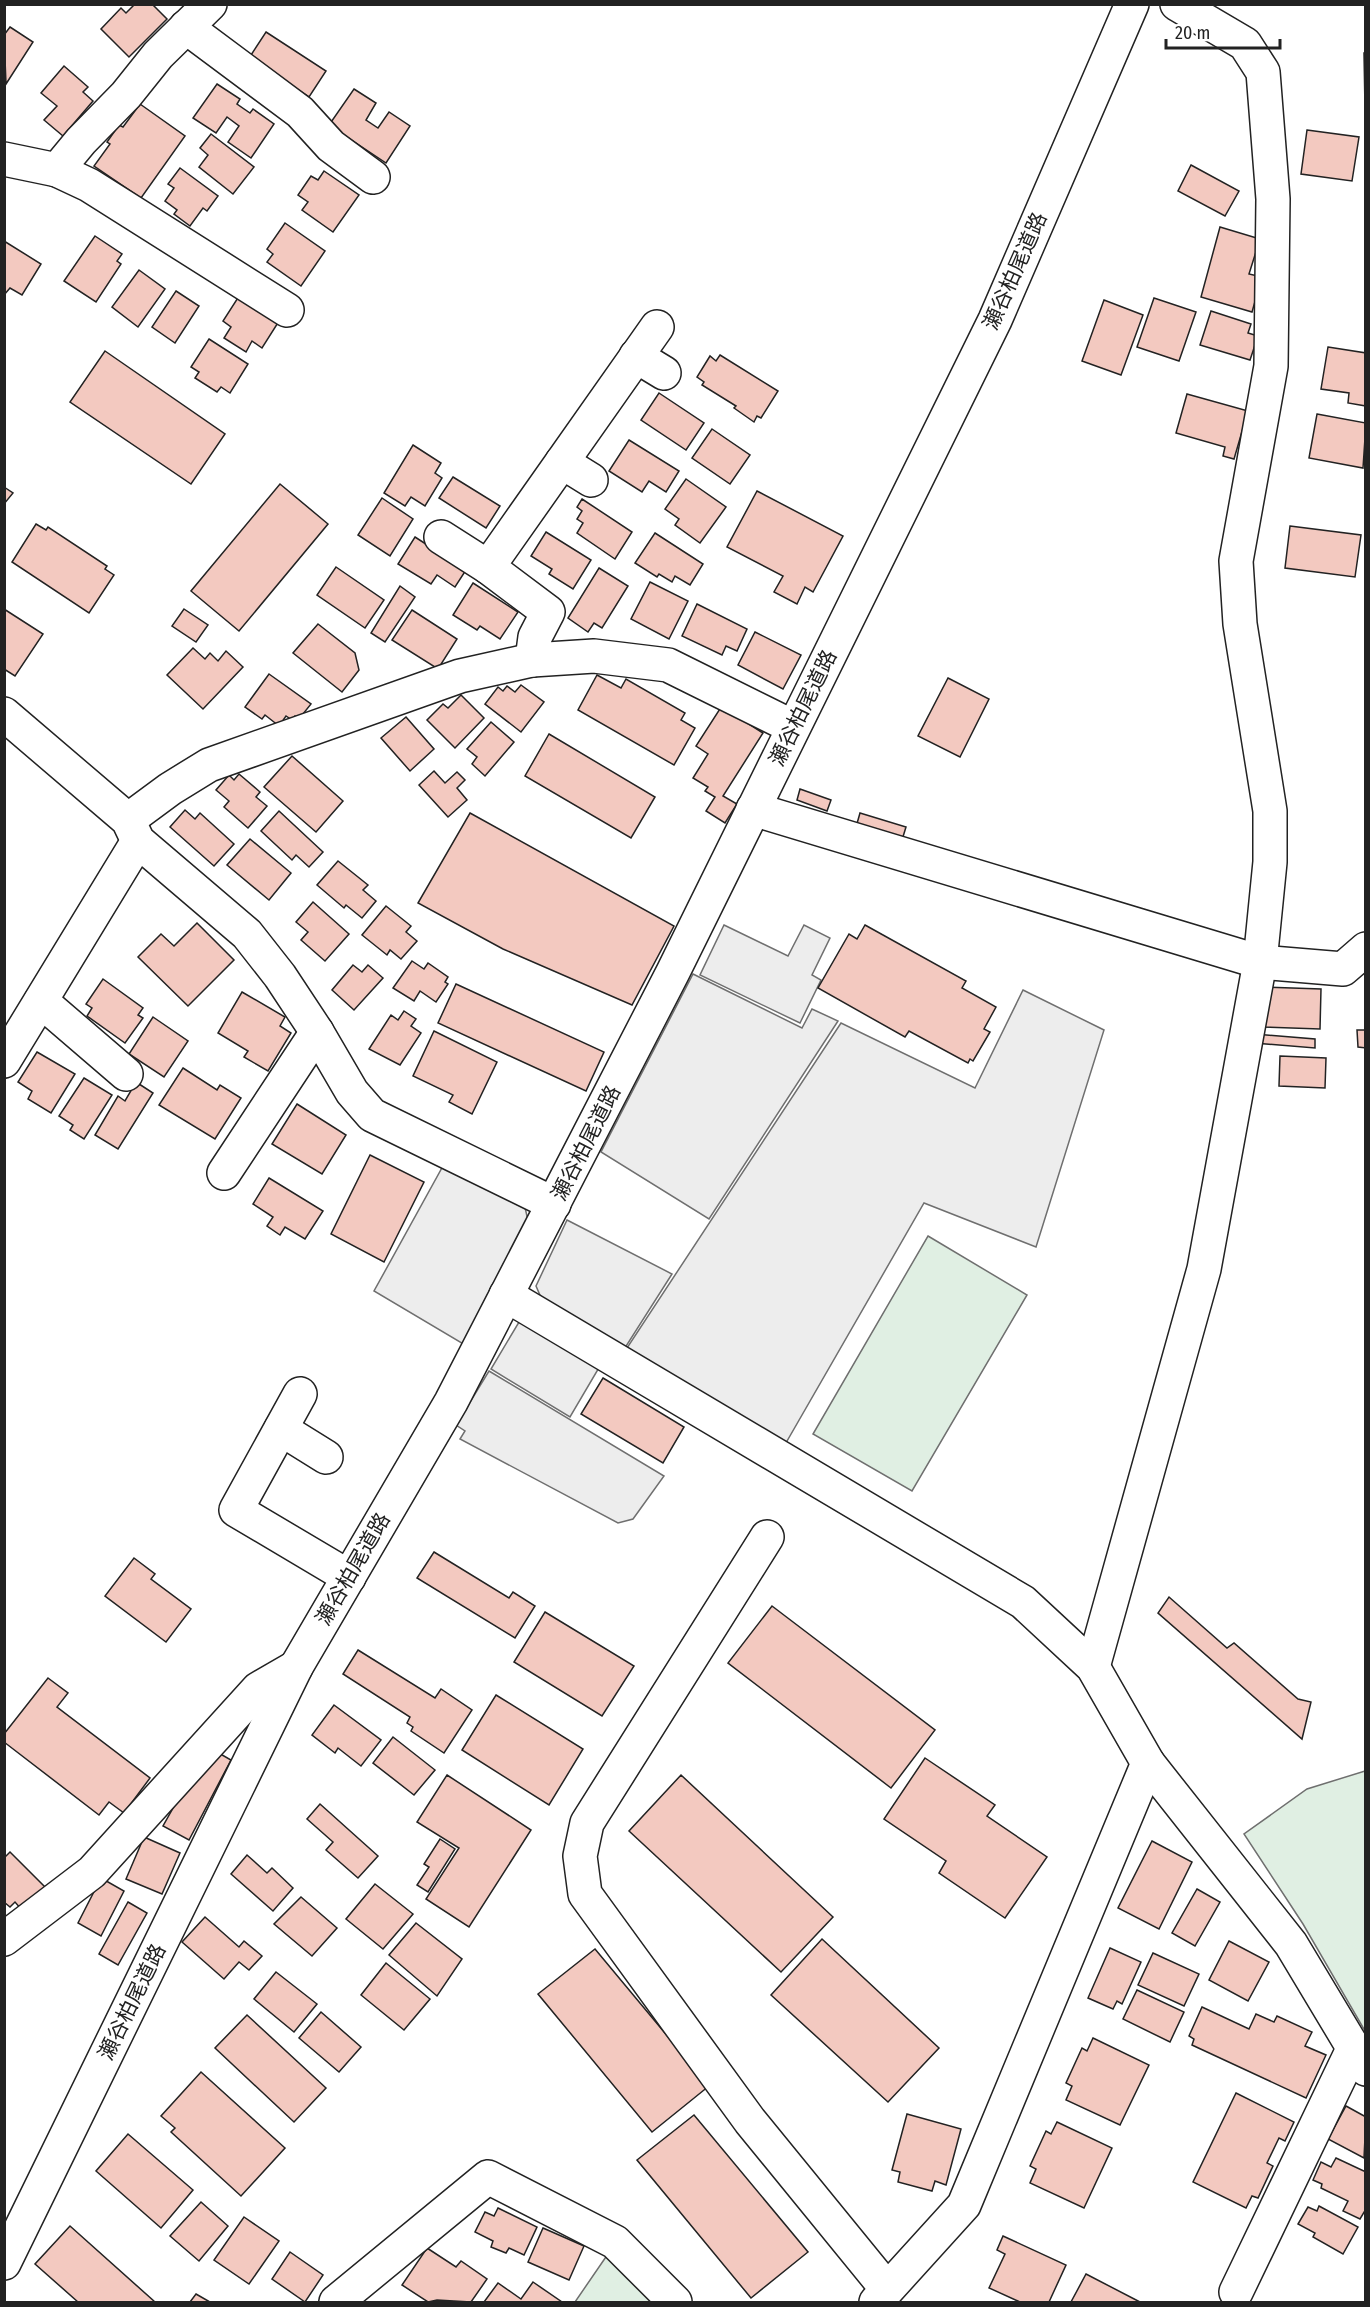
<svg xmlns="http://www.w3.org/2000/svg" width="1370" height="2307" viewBox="0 0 1370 2307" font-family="'Fira Sans Condensed','Noto Sans JP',sans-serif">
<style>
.green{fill:#e0efe3;stroke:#6f6f6f;stroke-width:1.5}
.parking{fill:#ededed;stroke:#6f6f6f;stroke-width:1.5}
.building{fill:#f3c9c0;stroke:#222;stroke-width:1.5}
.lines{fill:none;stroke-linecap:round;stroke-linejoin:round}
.minor-casing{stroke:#222;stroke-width:36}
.major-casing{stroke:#222;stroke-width:36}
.minor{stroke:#fff;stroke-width:33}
.major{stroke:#fff;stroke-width:33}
.labels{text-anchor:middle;stroke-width:4.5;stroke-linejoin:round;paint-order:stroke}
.street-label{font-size:21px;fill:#222;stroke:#fff}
</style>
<rect width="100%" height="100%" fill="#fff"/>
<g class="green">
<polygon points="928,1236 1027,1295 912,1491 813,1434"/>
<polygon points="1365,1771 1366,1771 1365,2031 1303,1924 1244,1834 1307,1789"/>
<polygon points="610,2251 661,2302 575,2302"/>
</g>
<g class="parking">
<polygon points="724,925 788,956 804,925 830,938 812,975 821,980 800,1023 700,975"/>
<polygon points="693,974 802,1028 812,1009 838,1021 709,1219 601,1152"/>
<polygon points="1023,990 1104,1030 1036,1247 924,1203 783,1448 625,1351 841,1023 975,1088"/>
<polygon points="443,1166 524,1203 529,1225 465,1345 374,1291"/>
<polygon points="567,1220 672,1274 623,1351 543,1302 536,1286"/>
<polygon points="522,1317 600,1366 570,1417 491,1369"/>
<polygon points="489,1371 664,1476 633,1519 618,1523 460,1439 465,1431 456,1425"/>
</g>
<g class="building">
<polygon points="135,4 152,4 167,19 129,57 101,29 121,8 126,13"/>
<polygon points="10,27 33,42 6,84 4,35"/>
<polygon points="266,32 326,71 309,97 249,58"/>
<polygon points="1364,53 1366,53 1366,108 1365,108"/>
<polygon points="64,66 88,87 83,92 93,101 63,136 44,120 57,106 41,93"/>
<polygon points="217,84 240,99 237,104 250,113 253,109 274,124 251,158 228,142 239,126 227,117 216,133 193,118"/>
<polygon points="354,89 376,103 366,120 378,128 389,112 410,126 386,163 329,125"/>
<polygon points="140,104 185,136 141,198 94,166 110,144 107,142 119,125 123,127"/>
<polygon points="1307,130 1359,137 1352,181 1301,174"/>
<polygon points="211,134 254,167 233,194 199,167 208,155 200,148"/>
<polygon points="1191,165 1239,191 1225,216 1178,191"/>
<polygon points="180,168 218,196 207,211 203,208 190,226 174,214 177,210 165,201 174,188 168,184"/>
<polygon points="324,171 359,195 333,232 302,210 308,202 298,195 311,176 318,180"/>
<polygon points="285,223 325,251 301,286 267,262 273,254 267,249"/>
<polygon points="1220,227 1260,239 1249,274 1262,277 1252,312 1201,297"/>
<polygon points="95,236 122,254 117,261 121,264 96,302 64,281"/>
<polygon points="4,241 41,264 22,295 10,288 4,295"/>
<polygon points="139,270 165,289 138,327 112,307"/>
<polygon points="176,291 199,306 175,343 152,327"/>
<polygon points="241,293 281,318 262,348 252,341 246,352 224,338 231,327 223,321"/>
<polygon points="1154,298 1196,312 1179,361 1137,347"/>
<polygon points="1104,300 1143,315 1121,375 1082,361"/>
<polygon points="1211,311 1251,324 1248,333 1258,336 1250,360 1200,345"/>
<polygon points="209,339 248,364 230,393 221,387 217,392 195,378 199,372 191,367"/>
<polygon points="1328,347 1366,353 1366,406 1348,403 1349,393 1321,389"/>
<polygon points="105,351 225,434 191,484 70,402"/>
<polygon points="720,355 778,391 761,418 757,416 754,422 734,408 736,406 702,385 704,382 697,377 710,356 716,361"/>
<polygon points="659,393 704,423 686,450 641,420"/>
<polygon points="1187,394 1248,411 1234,459 1223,456 1225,447 1176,433"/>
<polygon points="1317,414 1366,423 1363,468 1309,458"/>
<polygon points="712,429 750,455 730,484 692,458"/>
<polygon points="629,440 679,471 666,492 649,481 642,492 609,471"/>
<polygon points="413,445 441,463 435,473 442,478 425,506 411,497 405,506 384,493"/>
<polygon points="453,477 500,506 486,528 439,498"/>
<polygon points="686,479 726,507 700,543 675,525 679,519 665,509"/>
<polygon points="280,484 328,524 239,631 191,591"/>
<polygon points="4,487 13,493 4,504"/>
<polygon points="757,491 843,536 813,592 805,587 797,604 774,592 783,576 727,547"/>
<polygon points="382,498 413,519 390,556 358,535"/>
<polygon points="582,499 632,532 615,559 577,533 583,523 577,519 582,511 577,507"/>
<polygon points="36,524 46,530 48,527 107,566 105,569 114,575 89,613 12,562"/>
<polygon points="1290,526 1361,535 1355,577 1285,568"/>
<polygon points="546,532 591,560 573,589 549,574 552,569 531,556"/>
<polygon points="655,533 703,564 690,585 675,576 672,582 659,574 657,577 635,563"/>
<polygon points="415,537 466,570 455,587 437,575 431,584 398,564"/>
<polygon points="336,567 384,600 365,628 317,595"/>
<polygon points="599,568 628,586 602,628 594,623 588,632 568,618"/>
<polygon points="650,582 688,601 669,639 631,619"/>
<polygon points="473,583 518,612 500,639 480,626 477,630 453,615"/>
<polygon points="400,586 415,597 385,642 371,633"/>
<polygon points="697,604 747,629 737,651 726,646 722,655 682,636"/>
<polygon points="4,609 43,634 15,676 4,669"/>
<polygon points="184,609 208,625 196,642 172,626"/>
<polygon points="412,610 457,639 438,669 392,640"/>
<polygon points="318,624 355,653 359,670 342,692 293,653"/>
<polygon points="755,632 801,655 783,689 738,665"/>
<polygon points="193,648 205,659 210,653 218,661 226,651 243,667 203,709 167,675"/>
<polygon points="269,674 311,704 299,719 295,716 292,720 286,716 279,726 265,715 262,719 245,707"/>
<polygon points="597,675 621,688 626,679 685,713 681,720 695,728 674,765 578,710"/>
<polygon points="948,678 989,699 960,757 918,736"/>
<polygon points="521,685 544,702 521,732 485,704 498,687 503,691 507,686 515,692"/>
<polygon points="461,695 484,718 455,748 427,720 443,704 448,708"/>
<polygon points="725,701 744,714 741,719 763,733 723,796 737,804 725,823 706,811 715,797 705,791 708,787 693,778 708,754 696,746"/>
<polygon points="406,717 434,749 410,771 381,738"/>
<polygon points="491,722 514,742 485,776 472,764 477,757 467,749"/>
<polygon points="549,734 655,797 631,838 525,776"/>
<polygon points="292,756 343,801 316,832 264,787"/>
<polygon points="434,771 445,783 457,772 465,780 457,788 467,800 448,817 419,785"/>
<polygon points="239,774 260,792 256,797 267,806 248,828 224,807 229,801 216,790 229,775 234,780"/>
<polygon points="800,789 831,800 827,811 797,800"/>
<polygon points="185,810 195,819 200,813 234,844 214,866 170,827"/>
<polygon points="279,811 323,852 309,867 296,855 292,860 261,831"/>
<polygon points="470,813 674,926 632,1005 503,949 418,903"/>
<polygon points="860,813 906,827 902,840 856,827"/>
<polygon points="250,839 291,873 269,900 227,865"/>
<polygon points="338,861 368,885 363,890 376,901 362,918 346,905 344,908 317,885"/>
<polygon points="313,902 349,934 325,961 301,940 308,932 296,922"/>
<polygon points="386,906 411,926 406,932 417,941 401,959 390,950 387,955 362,935"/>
<polygon points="197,923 234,960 188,1006 138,957 161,934 174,946"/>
<polygon points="865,925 966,981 962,988 996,1007 984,1029 990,1032 973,1061 970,1059 968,1063 909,1031 905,1037 818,988 849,934 857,939"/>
<polygon points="412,961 424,969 428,963 448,977 445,982 448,984 436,1002 420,991 414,1001 393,988"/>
<polygon points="353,965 362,972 368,965 383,978 354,1010 332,990"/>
<polygon points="103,979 143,1008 138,1015 143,1018 125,1043 87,1016 92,1008 86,1004"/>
<polygon points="456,984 604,1052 586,1091 438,1023"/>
<polygon points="1263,987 1321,989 1320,1029 1261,1027"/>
<polygon points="242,992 285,1017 280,1026 291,1033 268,1071 244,1057 248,1051 218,1033"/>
<polygon points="404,1011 416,1019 411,1026 421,1033 400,1065 369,1049 391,1015 398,1020"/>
<polygon points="153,1017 188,1041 164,1077 129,1054"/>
<polygon points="1357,1030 1366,1030 1366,1048 1358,1047"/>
<polygon points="434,1031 497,1062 472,1114 449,1102 453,1095 413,1076"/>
<polygon points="1255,1034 1315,1039 1315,1048 1254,1043"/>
<polygon points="37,1052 75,1074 51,1113 28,1099 32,1091 18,1082"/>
<polygon points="1280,1056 1326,1058 1325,1088 1279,1086"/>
<polygon points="183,1068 217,1090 220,1085 241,1098 215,1139 159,1105"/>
<polygon points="84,1078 112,1095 84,1139 70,1130 73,1125 59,1116"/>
<polygon points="136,1082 153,1093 118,1149 95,1135 118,1096 125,1101"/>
<polygon points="297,1104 346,1135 322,1174 272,1144"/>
<polygon points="370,1155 424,1182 384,1262 331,1234"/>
<polygon points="269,1178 323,1211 305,1239 285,1227 280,1235 267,1226 273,1217 253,1204"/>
<polygon points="603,1378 684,1427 663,1463 581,1414"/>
<polygon points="434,1552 509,1598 513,1592 535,1606 515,1638 417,1578"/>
<polygon points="134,1558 155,1574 151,1579 191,1609 166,1642 105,1596"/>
<polygon points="1169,1597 1227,1648 1234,1643 1298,1699 1311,1702 1302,1739 1158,1613"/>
<polygon points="772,1606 935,1730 891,1788 728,1663"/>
<polygon points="545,1612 634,1666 602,1716 514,1662"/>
<polygon points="358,1650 435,1698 441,1689 472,1710 444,1753 411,1731 413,1727 407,1723 410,1717 343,1674"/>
<polygon points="48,1678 68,1693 57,1707 150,1778 124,1813 109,1802 99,1815 4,1742 4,1734"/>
<polygon points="496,1695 583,1749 549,1805 462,1750"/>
<polygon points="334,1705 381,1740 361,1766 338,1748 335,1753 312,1735"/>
<polygon points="393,1737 435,1770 414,1795 373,1763"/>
<polygon points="217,1752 231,1760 189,1840 163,1826 186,1785"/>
<polygon points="925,1758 995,1805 987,1816 1047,1857 1005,1918 939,1873 946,1861 884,1819"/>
<polygon points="447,1775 531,1830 469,1927 426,1899 459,1848 417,1822"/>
<polygon points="681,1775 833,1917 781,1972 629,1831"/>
<polygon points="320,1804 378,1856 358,1878 326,1850 333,1842 307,1819"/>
<polygon points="144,1837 180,1853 162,1894 126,1879"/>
<polygon points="440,1839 455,1849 428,1892 417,1885 429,1867 424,1864"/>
<polygon points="1152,1841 1192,1862 1159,1929 1118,1908"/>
<polygon points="10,1852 45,1887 22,1910 15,1902 10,1907 4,1902 4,1858"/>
<polygon points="247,1855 267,1873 272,1868 293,1888 273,1911 231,1874"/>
<polygon points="101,1878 124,1891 101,1936 78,1923"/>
<polygon points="375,1884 413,1914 383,1949 346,1919"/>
<polygon points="1197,1889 1220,1902 1195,1946 1172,1933"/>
<polygon points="301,1897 337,1928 312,1956 274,1924"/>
<polygon points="128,1902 147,1913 118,1965 99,1954"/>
<polygon points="205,1917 239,1947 244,1941 262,1956 249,1970 239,1962 224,1979 182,1942"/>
<polygon points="416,1923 462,1959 437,1996 389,1955"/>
<polygon points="822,1939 939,2048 888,2102 771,1995"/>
<polygon points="1229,1941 1269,1962 1248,2001 1209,1980"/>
<polygon points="1110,1948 1141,1962 1122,2004 1117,2001 1113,2009 1088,1998"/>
<polygon points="595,1949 709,2086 652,2132 538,1994"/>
<polygon points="1153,1953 1199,1974 1184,2006 1138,1985"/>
<polygon points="386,1963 430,1999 404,2030 361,1995"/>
<polygon points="276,1972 317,2004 294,2032 254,1999"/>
<polygon points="1137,1990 1184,2012 1170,2042 1123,2019"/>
<polygon points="1202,2007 1249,2029 1256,2014 1274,2022 1277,2016 1312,2032 1305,2046 1326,2055 1306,2098 1192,2045 1194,2039 1189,2036"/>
<polygon points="321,2012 361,2047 339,2072 299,2038"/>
<polygon points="247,2015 326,2088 294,2122 215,2048"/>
<polygon points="1093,2038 1149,2065 1120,2125 1066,2100 1072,2086 1066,2083 1082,2048 1087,2051"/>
<polygon points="201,2072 285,2148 241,2196 171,2132 175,2128 161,2116"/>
<polygon points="1236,2093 1294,2122 1285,2141 1279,2138 1267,2163 1273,2166 1258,2198 1252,2196 1246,2208 1193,2182"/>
<polygon points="1346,2106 1366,2117 1364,2158 1328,2139"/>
<polygon points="907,2114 961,2129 946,2185 935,2181 932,2191 898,2182 900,2172 892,2170"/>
<polygon points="694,2115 808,2252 751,2298 637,2160"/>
<polygon points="1057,2122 1112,2148 1084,2208 1030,2183 1036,2169 1030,2166 1046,2131 1051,2134"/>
<polygon points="128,2134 193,2190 161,2228 96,2171"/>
<polygon points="1336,2158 1366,2172 1366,2209 1360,2219 1343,2211 1348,2201 1321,2188 1322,2184 1313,2180 1321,2162 1331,2167"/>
<polygon points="201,2202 228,2226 199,2261 170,2236"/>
<polygon points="1319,2206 1358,2227 1343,2254 1313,2237 1315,2233 1298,2224 1308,2207 1317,2211"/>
<polygon points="498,2208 537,2227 524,2255 509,2248 506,2253 491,2247 493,2241 475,2232 485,2212 494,2216"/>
<polygon points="244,2217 279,2241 249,2284 214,2260"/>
<polygon points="70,2226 155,2302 78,2302 35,2264"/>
<polygon points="543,2228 584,2246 569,2280 528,2262"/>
<polygon points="1003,2236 1066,2265 1049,2302 1020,2302 989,2288 1005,2254 997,2250"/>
<polygon points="427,2248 456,2267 461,2261 487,2279 471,2302 437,2300 428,2302 402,2285"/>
<polygon points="290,2252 323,2275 305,2302 272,2279"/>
<polygon points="1086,2274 1140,2302 1071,2302"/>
<polygon points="533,2282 562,2302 484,2302 498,2283 521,2299"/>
<polygon points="196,2294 210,2302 190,2302"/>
</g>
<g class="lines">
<g class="minor-casing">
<g id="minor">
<polyline points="186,27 300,112 331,146 373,177"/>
<polyline points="4,159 57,170 81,141 126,95 158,55 210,4"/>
<polyline points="57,170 89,185 287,310"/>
<polyline points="636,356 664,373"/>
<polyline points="562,462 591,480"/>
<polyline points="441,537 488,567"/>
<polyline points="532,660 535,637 548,612 488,567 657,327"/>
<polyline points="4,714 128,820 138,841 247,934 280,976 317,1032 352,1092 372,1115 554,1204"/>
<polyline points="753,809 1260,962 1343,969 1366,949"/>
<polyline points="128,820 170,789 209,765 460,676 532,660 594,656 668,665 793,727"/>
<polyline points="41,1001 126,1074"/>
<polyline points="4,1061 138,841"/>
<polyline points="224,1173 317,1032"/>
<polyline points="506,1295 1023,1602 1093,1667 1148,1763 964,2205 876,2302"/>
<polyline points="300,1394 236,1510 349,1577"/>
<polyline points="281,1429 326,1457"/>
<polyline points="767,1537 587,1823 580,1856 585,1894 750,2121 887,2289"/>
<polyline points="1093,1667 1204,1269 1260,962 1270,862 1270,811 1240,624 1236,561 1271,366 1273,199 1263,72 1245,44 1177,4"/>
<polyline points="1148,1763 1291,1944 1366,2069"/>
<polyline points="4,1939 92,1872 258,1689 296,1667"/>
<polyline points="1236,2292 1354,2047"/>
<polyline points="336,2302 488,2177 615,2242 675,2302"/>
</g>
</g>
<g class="major-casing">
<polyline id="major" points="4,2263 296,1667 451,1402 673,972 995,320 1132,4"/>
</g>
<use href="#minor" class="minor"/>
<use href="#major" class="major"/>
</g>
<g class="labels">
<g class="street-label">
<text transform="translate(1015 271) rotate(-66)" y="7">瀬谷柏尾道路</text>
<text transform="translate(803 708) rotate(-64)" y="7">瀬谷柏尾道路</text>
<text transform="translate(586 1143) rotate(-63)" y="7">瀬谷柏尾道路</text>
<text transform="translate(353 1569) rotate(-60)" y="7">瀬谷柏尾道路</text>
<text transform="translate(132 2002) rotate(-64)" y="7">瀬谷柏尾道路</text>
</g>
</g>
<rect width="1370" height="2307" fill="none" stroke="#222222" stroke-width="12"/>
<path d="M1166 39v9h114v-9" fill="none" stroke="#222222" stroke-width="3"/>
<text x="1175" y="39" font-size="18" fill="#222222" stroke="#ffffff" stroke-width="4.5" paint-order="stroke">20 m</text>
</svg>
